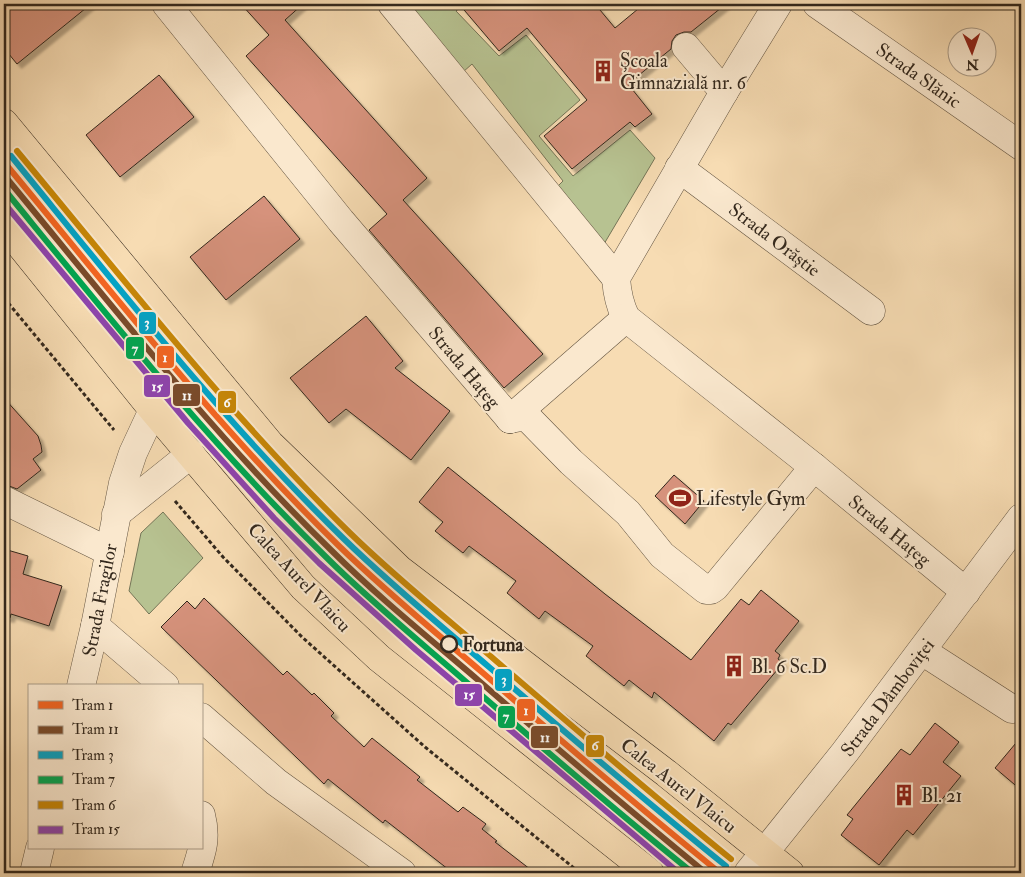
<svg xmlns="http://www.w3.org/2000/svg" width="1025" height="877" viewBox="0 0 1025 877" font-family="'IM FELL Double Pica',serif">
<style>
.green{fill:#b7c291;stroke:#757557}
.building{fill:#d6927b;stroke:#33281d;filter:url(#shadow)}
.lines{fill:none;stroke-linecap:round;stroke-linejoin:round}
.minor-casing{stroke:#645542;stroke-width:29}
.major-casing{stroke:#33281d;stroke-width:29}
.path{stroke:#33281d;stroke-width:3;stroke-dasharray:4 2.5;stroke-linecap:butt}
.minor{stroke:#fae8ce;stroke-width:28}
.major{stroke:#f7dcb3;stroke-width:28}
.tram-1-casing{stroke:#fae8ce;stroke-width:10}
.tram-2-casing{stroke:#fae8ce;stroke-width:10}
.tram-3-casing{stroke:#fae8ce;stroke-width:10}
.tram-4-casing{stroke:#fae8ce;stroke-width:10}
.tram-5-casing{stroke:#fae8ce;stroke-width:10}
.tram-6-casing{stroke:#fae8ce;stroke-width:10}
.tram-1{stroke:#f26522;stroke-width:6}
.tram-2{stroke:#7a4b2a;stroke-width:6}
.tram-3{stroke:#03a3c5;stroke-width:6}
.tram-4{stroke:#00a651;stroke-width:6}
.tram-5{stroke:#c68607;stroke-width:6}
.tram-6{stroke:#8e44ad;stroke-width:6}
.stop-dot{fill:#fae8ce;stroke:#33281d;stroke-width:2.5}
.labels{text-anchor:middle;stroke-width:4;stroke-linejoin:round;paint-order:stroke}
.poi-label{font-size:19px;fill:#33281d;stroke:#fae8ce;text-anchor:start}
.street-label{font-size:19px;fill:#33281d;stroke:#fae8ce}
.stop-label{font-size:19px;font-weight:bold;fill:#33281d;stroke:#fae8ce;text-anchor:start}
.line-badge{stroke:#fae8ce;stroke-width:2}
.badge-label{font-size:14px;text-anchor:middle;font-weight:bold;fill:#fff}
</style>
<defs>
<filter id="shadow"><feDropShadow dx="4.5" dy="4.5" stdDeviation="1" flood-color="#0004"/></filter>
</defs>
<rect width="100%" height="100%" fill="#f7dcb3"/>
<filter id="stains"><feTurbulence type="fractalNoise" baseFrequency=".004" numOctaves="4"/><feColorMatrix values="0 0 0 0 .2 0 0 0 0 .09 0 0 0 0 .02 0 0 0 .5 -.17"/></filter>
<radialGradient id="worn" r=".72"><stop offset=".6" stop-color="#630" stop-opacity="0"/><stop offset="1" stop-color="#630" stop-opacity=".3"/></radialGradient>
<g class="green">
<polygon points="407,4 465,4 456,11 499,56 526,35 580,100 539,136 573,176 630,130 655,158 604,244 557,187 563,181 472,64 463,72"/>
<polygon points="163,512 203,558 149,614 129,591 141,533"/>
</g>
<g class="building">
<polygon points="4,4 91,4 17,64 4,48"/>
<polygon points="241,4 303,4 285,20 427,178 403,200 543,354 504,388 369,230 387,214 246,56 269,35"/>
<polygon points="459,4 595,4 615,28 644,4 726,4 691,32 684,32 676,35 672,41 671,49 628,84 652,114 635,127 630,122 572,169 544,136 587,100 527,28 499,51"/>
<polygon points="159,75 194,117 120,177 86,135"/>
<polygon points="264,196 300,239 226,300 190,257"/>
<polygon points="366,316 403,361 395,368 450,411 411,460 346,409 329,423 290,378"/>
<polygon points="4,398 38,436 41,445 42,452 33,459 41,470 17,489 4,484"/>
<polygon points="448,467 605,594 691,660 741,599 749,605 761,590 799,621 775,651 780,655 778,659 783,663 731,725 728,723 714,741 654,692 652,698 629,680 624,686 586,656 593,646 545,611 539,619 507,593 516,581 469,546 463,553 435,531 443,522 419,502"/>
<polygon points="674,475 704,501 685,524 655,496"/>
<polygon points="4,549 28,556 23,574 62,586 49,626 11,614 10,618 4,617"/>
<polygon points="204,598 283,675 287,671 312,695 314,693 334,713 331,716 364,747 372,738 420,777 417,780 458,812 463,807 486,824 482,829 497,841 495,842 535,873 453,873 385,820 383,823 328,779 324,784 161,627 187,601 195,609"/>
<polygon points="935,723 959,742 943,762 961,776 913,835 907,830 879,865 841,835 853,819 847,815 901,749 910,755"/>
<polygon points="1021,737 1021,790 995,768"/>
</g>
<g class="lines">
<g class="minor-casing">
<g id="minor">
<polyline points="166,4 341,221 510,419"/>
<polyline points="392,4 616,278"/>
<path d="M 778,4 L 724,92 L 616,278 C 617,293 619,304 626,318 L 814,467 L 966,592"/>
<polyline points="817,4 1021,146"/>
<polyline points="686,47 724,92"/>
<polyline points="679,168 871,311"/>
<polyline points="510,419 526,416 571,462 628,513 662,555 706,590 711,590 715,587 814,467"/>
<polyline points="510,419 626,318"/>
<polyline points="4,500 110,552"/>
<polyline points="116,514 191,454"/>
<polyline points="95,626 165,686"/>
<polyline points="922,651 1012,709"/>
<polyline points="81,686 95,626 123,483 133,453 153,410"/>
<polyline points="201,717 276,782 402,873"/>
<polyline points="34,873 40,848"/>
<path d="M 195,873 C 202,852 207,838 201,815"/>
<polyline points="748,873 845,752 1021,518"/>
</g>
</g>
<g class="major-casing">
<g id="major">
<polyline points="4,123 270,444 399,569 666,773 790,873"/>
<polyline points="4,225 153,410 303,587 379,658 650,873"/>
</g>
</g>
<g class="path">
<polyline points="4,298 114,430"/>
<polyline points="175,501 223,557 302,637 425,747 580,873"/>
</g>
<use href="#minor" class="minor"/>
<use href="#major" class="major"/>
<g class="tram-1-casing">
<path id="tram-1" d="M 4,162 C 112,292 217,427 338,545 C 384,590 434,631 483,673 C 561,741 640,808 720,873"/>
</g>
<g class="tram-2-casing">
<path id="tram-2" d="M 4,175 C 110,303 213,435 332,551 C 378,597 429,638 478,680 C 553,745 629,810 706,873"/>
</g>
<g class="tram-3-casing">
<path id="tram-3" d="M 11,156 C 118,287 223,421 344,539 C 390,584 440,625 489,667 C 567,734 645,801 726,866"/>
</g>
<g class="tram-4-casing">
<path id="tram-4" d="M 4,189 C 107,315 209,443 326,557 C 372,603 423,644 472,687 C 545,750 618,813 693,873"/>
</g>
<g class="tram-5-casing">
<path id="tram-5" d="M 17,151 C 125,281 230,415 350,533 C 396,578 446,618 495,660 C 573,727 651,794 731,859"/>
</g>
<g class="tram-6-casing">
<polyline id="tram-6" points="4,203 188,423 274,518 319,563 416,650 679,873"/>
</g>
<use href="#tram-1" class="tram-1"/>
<use href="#tram-2" class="tram-2"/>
<use href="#tram-3" class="tram-3"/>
<use href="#tram-4" class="tram-4"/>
<use href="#tram-5" class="tram-5"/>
<use href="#tram-6" class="tram-6"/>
</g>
<defs>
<g id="building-bare" transform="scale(1.725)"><path d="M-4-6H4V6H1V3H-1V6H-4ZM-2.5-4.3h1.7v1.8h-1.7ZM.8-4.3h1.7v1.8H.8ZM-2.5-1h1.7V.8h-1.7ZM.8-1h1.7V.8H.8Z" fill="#8f2418" stroke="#fae8ce" stroke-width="2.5" paint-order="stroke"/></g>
<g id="stadium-bare" transform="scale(1.725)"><path d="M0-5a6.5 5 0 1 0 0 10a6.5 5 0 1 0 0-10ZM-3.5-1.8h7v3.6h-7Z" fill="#8f2418" stroke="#fae8ce" stroke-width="2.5" paint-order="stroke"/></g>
</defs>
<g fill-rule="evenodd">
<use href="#building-bare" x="603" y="71"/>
<use href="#stadium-bare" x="680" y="498"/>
<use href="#building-bare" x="734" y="666"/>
<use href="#building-bare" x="904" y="795"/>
</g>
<circle class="stop-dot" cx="449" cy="644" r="8"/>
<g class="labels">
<g class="poi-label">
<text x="620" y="67">Școala<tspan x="620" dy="22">Gimnazială nr. 6</tspan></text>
<text x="696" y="505">Lifestyle Gym</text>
<text x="751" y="673">Bl. 6 Sc.D</text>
<text x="921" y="802">Bl. 21</text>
</g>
<g class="street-label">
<text transform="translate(919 75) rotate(35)" y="7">Strada Slănic</text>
<text transform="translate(775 239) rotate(37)" y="7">Strada Orăștie</text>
<text transform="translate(465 367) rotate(50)" y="7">Strada Hațeg</text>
<text transform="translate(890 530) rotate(39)" y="7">Strada Hațeg</text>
<text transform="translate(300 577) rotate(47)" y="7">Calea Aurel Vlaicu</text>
<text transform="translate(99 600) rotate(-79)" y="7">Strada Fragilor</text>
<text transform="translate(887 697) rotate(-53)" y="7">Strada Dâmboviței</text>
<text transform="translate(679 785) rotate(38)" y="7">Calea Aurel Vlaicu</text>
</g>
<g class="stop-label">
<text x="462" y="651">Fortuna</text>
</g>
</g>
<g class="line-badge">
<rect x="138" y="311" width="19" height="24" rx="5" fill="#03a3c5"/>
<rect x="125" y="336" width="20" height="24" rx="5" fill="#00a651"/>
<rect x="156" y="345" width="19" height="24" rx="5" fill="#f26522"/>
<rect x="143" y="374" width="28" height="24" rx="5" fill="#8e44ad"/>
<rect x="172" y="383" width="29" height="24" rx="5" fill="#7a4b2a"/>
<rect x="217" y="390" width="20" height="24" rx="5" fill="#c68607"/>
<rect x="494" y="668" width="19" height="24" rx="5" fill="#03a3c5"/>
<rect x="454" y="683" width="29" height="24" rx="5" fill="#8e44ad"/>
<rect x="516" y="698" width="20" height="24" rx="5" fill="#f26522"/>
<rect x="497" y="705" width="19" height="24" rx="5" fill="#00a651"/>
<rect x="530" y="725" width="29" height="24" rx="5" fill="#7a4b2a"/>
<rect x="585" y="734" width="20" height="24" rx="5" fill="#c68607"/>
</g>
<g class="badge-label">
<text x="147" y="327">3</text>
<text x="135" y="353">7</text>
<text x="165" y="362">1</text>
<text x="157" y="391">15</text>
<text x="187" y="400">11</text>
<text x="227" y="407">6</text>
<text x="504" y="684">3</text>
<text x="469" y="699">15</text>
<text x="526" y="715">1</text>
<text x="506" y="721">7</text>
<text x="545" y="742">11</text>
<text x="595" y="750">6</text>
</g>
<rect width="1025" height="877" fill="none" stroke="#f7dcb3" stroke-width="20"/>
<rect x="5" y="5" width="1015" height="867" fill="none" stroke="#33281d" stroke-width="2.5"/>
<rect x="10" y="10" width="1005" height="857" fill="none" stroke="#33281d"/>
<rect x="28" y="684" width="175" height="165" fill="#fae8ce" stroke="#aa9b87"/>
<rect x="38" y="701" width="25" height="8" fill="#f26522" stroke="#aa9b87"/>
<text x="72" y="710" font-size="15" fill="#33281d">Tram 1</text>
<rect x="38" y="726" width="25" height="8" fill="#7a4b2a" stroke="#aa9b87"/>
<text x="72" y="734" font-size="15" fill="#33281d">Tram 11</text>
<rect x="38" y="751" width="25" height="8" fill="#03a3c5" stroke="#aa9b87"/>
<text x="72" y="760" font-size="15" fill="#33281d">Tram 3</text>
<rect x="38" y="776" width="25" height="8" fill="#00a651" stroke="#aa9b87"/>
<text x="72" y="784" font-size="15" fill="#33281d">Tram 7</text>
<rect x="38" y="801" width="25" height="8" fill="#c68607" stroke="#aa9b87"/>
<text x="72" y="810" font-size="15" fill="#33281d">Tram 6</text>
<rect x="38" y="826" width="25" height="8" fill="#8e44ad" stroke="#aa9b87"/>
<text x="72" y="834" font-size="15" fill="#33281d">Tram 15</text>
<g transform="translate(972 52) rotate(178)"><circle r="24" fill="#fae8ce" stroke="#aa9b87"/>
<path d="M0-4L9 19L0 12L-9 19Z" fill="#8f2418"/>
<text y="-8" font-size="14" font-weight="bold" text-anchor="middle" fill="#33281d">N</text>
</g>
<rect width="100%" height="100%" filter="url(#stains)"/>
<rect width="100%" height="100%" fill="url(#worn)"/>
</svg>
